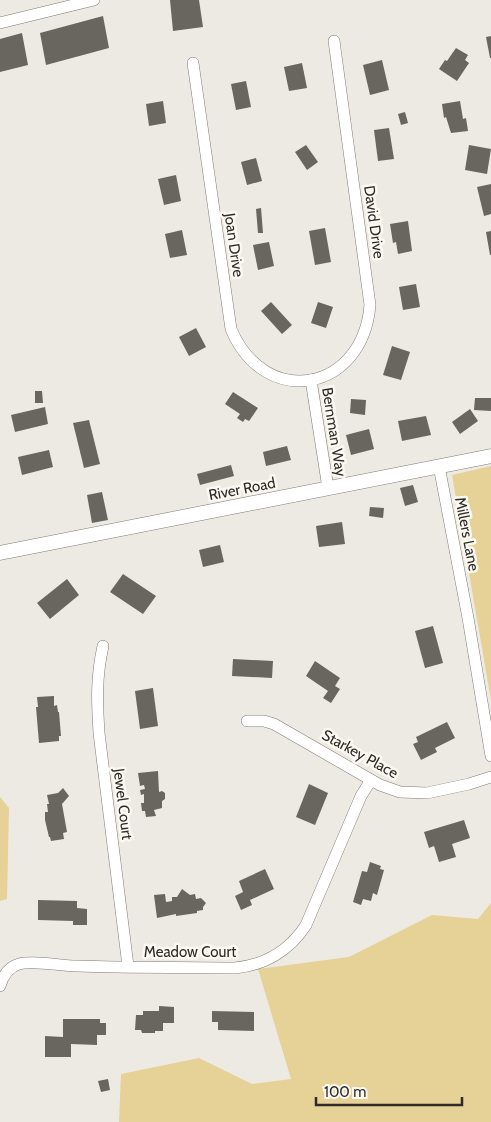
<svg xmlns="http://www.w3.org/2000/svg" width="491" height="1122" viewBox="0 0 491 1122" font-family="Cabin,sans-serif">
<style>
.green{fill:#e6d296}
.building{fill:#68665f}
.lines{fill:none;stroke-linecap:round;stroke-linejoin:round}
.minor-casing{stroke:#7e7c76;stroke-width:12}
.tertiary-casing{stroke:#7e7c76;stroke-width:15}
.minor{stroke:#fff;stroke-width:11}
.tertiary{stroke:#fff;stroke-width:14}
.labels{text-anchor:middle;stroke-width:5;stroke-linejoin:round;paint-order:stroke}
.street-label{font-size:15px;fill:#2d2c2a;stroke:#faf8f0}
</style>
<rect width="100%" height="100%" fill="#edeae3"/>
<g class="green">
<polygon points="491,466 491,700 452,475"/>
<polygon points="0,797 9,808 7,899 0,901"/>
<polygon points="491,903 491,1122 119,1122 121,1074 199,1058 252,1084 291,1079 258,969 349,957 432,915 478,919"/>
</g>
<g class="building">
<polygon points="170,0 199,0 203,27 173,31"/>
<polygon points="103,16 109,48 46,65 40,33"/>
<polygon points="22,33 28,65 0,72 0,39"/>
<polygon points="491,36 491,58 490,58 486,37"/>
<polygon points="456,48 468,55 465,60 469,63 457,81 439,69 445,60 447,61"/>
<polygon points="382,60 389,90 370,95 363,65"/>
<polygon points="302,63 307,88 289,91 284,67"/>
<polygon points="246,81 251,107 236,110 231,84"/>
<polygon points="163,101 166,123 149,126 146,104"/>
<polygon points="460,101 463,119 466,118 468,131 451,133 446,117 444,118 442,104"/>
<polygon points="405,112 408,123 401,125 398,114"/>
<polygon points="389,128 394,159 378,161 374,130"/>
<polygon points="306,145 318,162 307,170 295,152"/>
<polygon points="469,145 491,149 487,174 465,170"/>
<polygon points="256,158 262,181 247,185 241,162"/>
<polygon points="176,175 181,201 164,205 158,179"/>
<polygon points="491,184 491,214 484,216 477,187"/>
<polygon points="261,208 263,233 258,233 256,209"/>
<polygon points="408,221 412,251 398,254 396,242 393,243 390,224"/>
<polygon points="325,228 331,262 315,265 309,231"/>
<polygon points="182,230 187,255 170,258 165,234"/>
<polygon points="491,231 491,255 490,255 486,232"/>
<polygon points="269,242 274,266 258,270 253,245"/>
<polygon points="416,284 420,307 403,310 399,287"/>
<polygon points="271,302 292,325 282,334 261,311"/>
<polygon points="318,302 333,307 326,328 311,323"/>
<polygon points="196,328 206,347 189,356 179,337"/>
<polygon points="392,346 410,352 401,380 383,375"/>
<polygon points="35,391 42,391 43,403 35,403"/>
<polygon points="233,392 258,408 249,421 245,419 243,422 237,418 240,414 225,404"/>
<polygon points="475,398 491,398 491,411 474,410"/>
<polygon points="351,399 366,400 365,415 350,413"/>
<polygon points="45,407 48,424 15,432 11,415"/>
<polygon points="470,409 478,421 460,434 452,422"/>
<polygon points="426,416 431,435 402,441 398,421"/>
<polygon points="89,420 100,464 84,468 73,423"/>
<polygon points="369,429 374,449 351,455 346,435"/>
<polygon points="287,446 291,460 266,466 263,452"/>
<polygon points="49,450 53,467 22,475 18,457"/>
<polygon points="231,465 234,476 200,485 197,474"/>
<polygon points="413,485 418,502 405,506 400,488"/>
<polygon points="102,492 108,520 92,523 87,495"/>
<polygon points="370,507 384,508 383,518 369,516"/>
<polygon points="342,522 345,544 319,547 316,526"/>
<polygon points="220,545 224,562 203,567 199,550"/>
<polygon points="123,574 156,596 143,614 110,592"/>
<polygon points="67,579 79,595 50,619 37,603"/>
<polygon points="433,626 443,663 425,668 415,631"/>
<polygon points="233,659 273,661 272,678 232,676"/>
<polygon points="315,661 340,678 335,686 340,689 331,703 323,698 328,691 306,676"/>
<polygon points="153,688 158,726 140,729 135,691"/>
<polygon points="54,696 54,706 57,705 58,712 59,712 61,736 59,736 59,741 39,743 36,707 38,707 37,697"/>
<polygon points="447,722 455,738 435,748 437,752 421,760 413,744 418,742 416,737"/>
<polygon points="158,771 159,792 162,791 165,793 165,799 162,801 162,808 154,810 156,816 146,817 145,811 142,811 141,803 144,803 144,794 141,795 140,790 145,789 144,785 140,786 138,773"/>
<polygon points="309,784 328,793 315,825 296,817"/>
<polygon points="63,788 69,796 62,804 67,832 63,833 64,839 51,841 50,837 49,837 45,820 45,812 48,812 47,804 49,804 47,795 58,793"/>
<polygon points="464,820 470,838 452,844 456,857 439,862 434,846 429,848 424,832"/>
<polygon points="370,862 381,866 380,869 384,870 377,895 373,893 371,901 363,899 361,905 353,902 362,871 367,872"/>
<polygon points="265,869 274,889 250,900 252,905 241,910 235,896 243,892 239,881"/>
<polygon points="182,889 190,895 195,894 196,899 201,898 206,903 203,907 203,910 197,911 197,913 176,916 176,914 157,918 154,895 165,894 166,902 172,901 172,897 177,897"/>
<polygon points="38,900 77,901 77,908 87,909 87,925 73,925 73,921 38,920"/>
<polygon points="159,1006 174,1007 174,1023 163,1023 163,1031 155,1031 155,1033 142,1033 141,1030 135,1030 136,1015 143,1015 143,1011 159,1011"/>
<polygon points="212,1011 254,1012 254,1031 218,1030 218,1022 212,1022"/>
<polygon points="63,1019 100,1019 100,1023 106,1023 106,1035 97,1035 97,1045 71,1044 71,1057 45,1057 45,1036 63,1037"/>
<polygon points="108,1079 110,1090 101,1092 98,1081"/>
</g>
<g class="lines">
<g class="minor-casing">
<g id="minor">
<polyline points="0,23 94,0"/>
<path d="M 193,63 L 231,329 C 265,410 363,392 370,305 L 334,41"/>
<polyline points="311,380 328,488"/>
<polyline points="439,466 468,618 491,756"/>
<path d="M 103,646 C 96,678 97,701 99,733 L 128,966"/>
<polyline points="247,721 264,721 274,724 380,785 400,792 427,793 469,784 491,777"/>
<path d="M 0,986 C 3,976 8,967 19,964 C 35,960 60,966 77,966 C 130,968 182,967 235,968 C 265,965 290,950 306,925 L 361,796 L 371,780"/>
</g>
</g>
<g class="tertiary-casing">
<polyline id="tertiary" points="0,553 491,456"/>
</g>
<use href="#minor" class="minor"/>
<use href="#tertiary" class="tertiary"/>
</g>
<g class="labels">
<g class="street-label">
<text transform="translate(374 222) rotate(82)" y="5">David Drive</text>
<text transform="translate(234 245) rotate(82)" y="5">Joan Drive</text>
<text transform="translate(334 432) rotate(81)" y="5">Bernman Way</text>
<text transform="translate(242 489) rotate(-11)" y="5">River Road</text>
<text transform="translate(467 534) rotate(79)" y="5">Millers Lane</text>
<text transform="translate(360 754) rotate(29)" y="5">Starkey Place</text>
<text transform="translate(123 804) rotate(83)" y="5">Jewel Court</text>
<text x="190" y="957">Meadow Court</text>
</g>
</g>
<path d="M316 1097v8h146v-8" fill="none" stroke="#2d2c2a" stroke-width="2.5"/>
<text x="324" y="1097" font-size="15" fill="#2d2c2a" stroke="#faf8f0" stroke-width="4" paint-order="stroke">100 m</text>
</svg>
